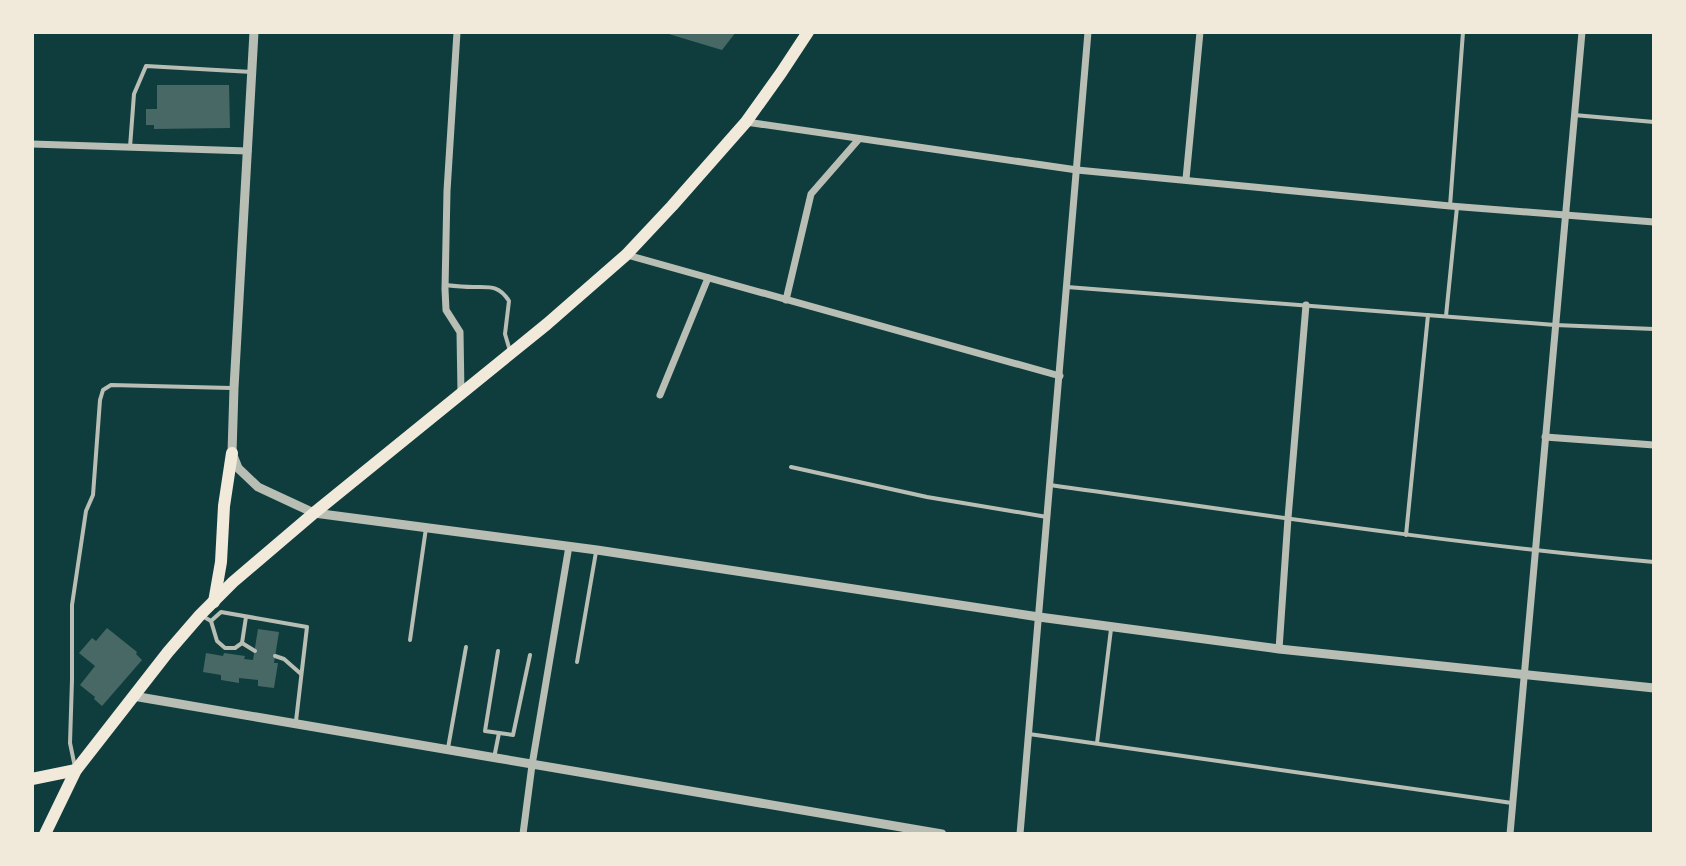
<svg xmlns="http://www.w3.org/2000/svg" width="1686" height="866" viewBox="0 0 1686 866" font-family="'Fira Sans Condensed',sans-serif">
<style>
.building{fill:#486865}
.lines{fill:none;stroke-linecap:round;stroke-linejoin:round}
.service{stroke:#b8beb3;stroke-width:4}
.minor{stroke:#b8beb3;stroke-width:7}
.tertiary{stroke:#b8beb3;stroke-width:9}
.primary{stroke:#f1e9da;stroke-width:12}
</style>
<rect width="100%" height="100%" fill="#0f3d3e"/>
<g class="building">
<polygon points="662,32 736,32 722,50"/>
<polygon points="157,85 229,85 230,128 154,129 154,125 146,125 146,109 157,109"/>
<polygon points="107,628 137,652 136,654 142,660 102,706 94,699 95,697 80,685 95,666 79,653 92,638 96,641"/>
<polygon points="258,629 279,632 274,663 278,663 274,688 258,686 258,680 239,678 239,683 221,680 221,675 203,672 206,653 223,656 224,653 245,656 244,659 253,660"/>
</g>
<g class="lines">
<g class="service">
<polyline points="1574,115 1654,122"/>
<polyline points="130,147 134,94 146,66 252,72"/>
<polyline points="1450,206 1463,32"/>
<path d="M 445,285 C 454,286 464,287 473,287 C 490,287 499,285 509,301 L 505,334 L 510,351"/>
<polyline points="1067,287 1555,325 1654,329"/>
<polyline points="1446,316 1457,207"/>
<polyline points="791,467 927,497 1047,517"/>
<path d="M 1050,485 C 1251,513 1452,544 1654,562"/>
<polyline points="1406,535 1428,315"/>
<polyline points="204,617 211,621 221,612 307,627 296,721"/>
<polyline points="211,621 217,641 225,648 235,648 242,643"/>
<polyline points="410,640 426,528"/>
<polyline points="242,643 246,617"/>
<polyline points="242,643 255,651"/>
<polyline points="498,651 485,731 513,735 530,655"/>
<polyline points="275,656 284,659 301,674"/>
<polyline points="577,662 596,552"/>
<polyline points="1029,734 1512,803"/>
<polyline points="1097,743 1111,629"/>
<polyline points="448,748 466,647"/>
<polyline points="494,758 499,733"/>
<polyline points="75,767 70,743 72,680 72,605 86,511 93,495 100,400 103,390 111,385 231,388"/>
</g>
<g class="minor">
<polyline points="457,32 447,191 445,289 446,310 460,332 461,393"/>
<polyline points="746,122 1077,170 1450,206 1654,222"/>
<polyline points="32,144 248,151"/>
<polyline points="1186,179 1200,32"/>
<polyline points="627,255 1060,376"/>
<polyline points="786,300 811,194 859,139"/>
<polyline points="660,395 708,278"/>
<polyline points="1545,437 1654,445"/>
<polyline points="1279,649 1288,518 1306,305"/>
<polyline points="523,834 532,765 569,546"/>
<polyline points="1020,834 1088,32"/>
<polyline points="1510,834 1582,32"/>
</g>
<g class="tertiary">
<polyline points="254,32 234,388 232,453 238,468 258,487 314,513 597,550 1039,617 1279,649 1654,688"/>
<polyline points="133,696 942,834"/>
</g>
<g class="primary">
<polyline points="214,602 221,562 224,506 232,453"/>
<polyline points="32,779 76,770"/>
<polyline points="45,834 76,770 168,652 200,615 233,582 314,513 547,324 626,255 672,206 746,122 781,73 808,32"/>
</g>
</g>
<rect width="1686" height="866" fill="none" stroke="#f1e9da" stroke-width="68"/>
</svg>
